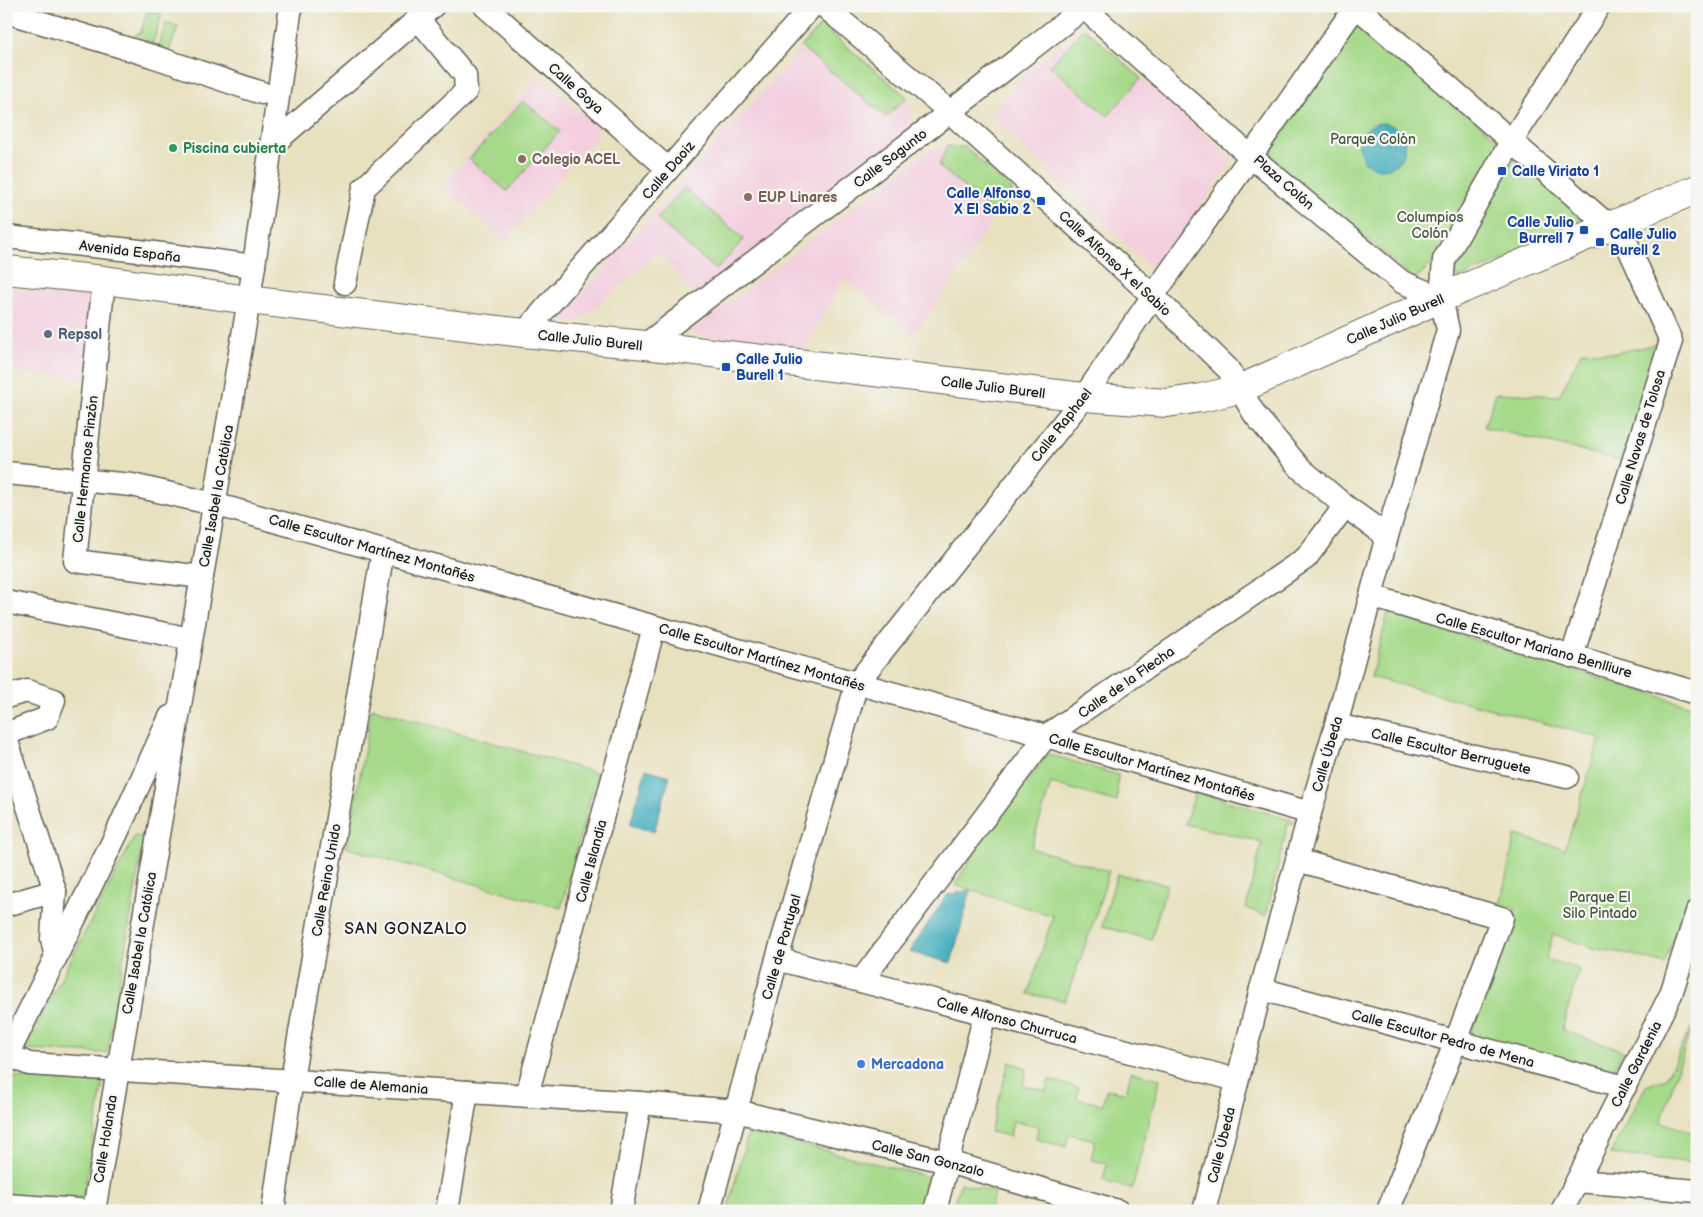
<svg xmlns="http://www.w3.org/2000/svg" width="1703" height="1217" viewBox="0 0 1703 1217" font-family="'Balsamiq Sans',sans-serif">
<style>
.built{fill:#f3cfdf}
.green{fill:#a6da8a;stroke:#617b53}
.water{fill:#3dabbb;stroke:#2c646c}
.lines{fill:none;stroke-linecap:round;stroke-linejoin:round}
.minor-casing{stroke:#636155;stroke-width:25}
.major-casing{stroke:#636155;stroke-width:30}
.minor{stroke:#fff;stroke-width:22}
.major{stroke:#fff;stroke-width:28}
.leisure-dot{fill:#2e9e5b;stroke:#f6f6f2;stroke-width:2}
.education-dot{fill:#8d6e63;stroke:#f6f6f2;stroke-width:2}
.transit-dot{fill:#1a4fb4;stroke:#f6f6f2;stroke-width:2}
.service-dot{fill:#5c6f8a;stroke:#f6f6f2;stroke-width:2}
.shop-dot{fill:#3f7fe0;stroke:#f6f6f2;stroke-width:2}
.labels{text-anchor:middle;stroke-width:4.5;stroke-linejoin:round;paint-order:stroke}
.street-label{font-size:14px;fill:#1c1c1c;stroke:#f6f6f2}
.park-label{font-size:14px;fill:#45553d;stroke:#f6f6f2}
.leisure-label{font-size:14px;font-weight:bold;fill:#27864d;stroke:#f6f6f2;text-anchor:start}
.education-label{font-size:14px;font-weight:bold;fill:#785e54;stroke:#f6f6f2;text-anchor:start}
.transit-label{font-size:14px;font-weight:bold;fill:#164399;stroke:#f6f6f2;text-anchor:start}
.service-label{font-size:14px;font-weight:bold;fill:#4e5e75;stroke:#f6f6f2;text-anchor:start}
.shop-label{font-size:14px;font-weight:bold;fill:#366cbe;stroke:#f6f6f2;text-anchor:start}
.quarter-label{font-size:16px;letter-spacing:1px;fill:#1c1c1c;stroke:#f6f6f2}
</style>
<rect width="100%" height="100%" fill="#f6f6f2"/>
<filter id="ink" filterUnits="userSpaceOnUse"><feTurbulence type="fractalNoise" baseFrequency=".02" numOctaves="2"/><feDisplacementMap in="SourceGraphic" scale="10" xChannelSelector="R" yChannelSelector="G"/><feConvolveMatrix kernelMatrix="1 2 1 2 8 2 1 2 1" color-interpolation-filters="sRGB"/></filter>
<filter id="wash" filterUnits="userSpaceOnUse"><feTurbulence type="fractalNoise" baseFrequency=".0096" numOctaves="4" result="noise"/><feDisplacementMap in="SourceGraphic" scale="20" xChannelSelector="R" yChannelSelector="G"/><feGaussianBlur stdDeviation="1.12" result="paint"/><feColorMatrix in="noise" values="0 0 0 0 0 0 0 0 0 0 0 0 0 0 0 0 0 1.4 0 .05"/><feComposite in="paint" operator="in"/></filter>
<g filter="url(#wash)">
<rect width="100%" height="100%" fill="#e8e1c0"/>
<g class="built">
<polygon points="821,25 907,97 912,115 907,136 694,295 660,252 577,322 559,319"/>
<polygon points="1084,28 1233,160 1155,271 991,116 1031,67"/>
<polygon points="540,76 601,131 505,240 442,186"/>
<polygon points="947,146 965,147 1013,191 913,336 844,278 801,356 689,333 929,150"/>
<polygon points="6,288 93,298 86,378 6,370"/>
</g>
<g class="green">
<polygon points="148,10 162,14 152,46 134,40 137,33 140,34"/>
<polygon points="1358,19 1503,144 1437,259 1415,279 1262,153"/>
<polygon points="166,23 178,27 169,52 158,48"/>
<polygon points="821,25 907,97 886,117 801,47"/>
<polygon points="1084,28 1141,78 1108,116 1050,66"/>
<polygon points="523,101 560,131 507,191 469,159"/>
<polygon points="947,146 965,147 1013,191 997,215 939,166"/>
<polygon points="1514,155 1589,223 1458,279 1452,264"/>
<polygon points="684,188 744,239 716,270 657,219"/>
<polygon points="1662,343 1624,461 1484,427 1496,393 1559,396 1582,351 1615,353"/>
<polygon points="1388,613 1697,708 1697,873 1664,964 1631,954 1595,949 1553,934 1546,959 1579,969 1562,1030 1623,1051 1611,1075 1470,1035 1515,908 1500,905 1515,835 1565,849 1600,738 1371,677"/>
<polygon points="372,708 597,773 561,908 347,848"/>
<polygon points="1048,754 1118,775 1117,802 1051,783 1031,848 1109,871 1094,921 1065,1001 1028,994 1053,916 955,885 985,836"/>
<polygon points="1196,792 1298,822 1288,824 1266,916 1246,908 1262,842 1185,824"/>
<polygon points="135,836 144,838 107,1053 24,1050"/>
<polygon points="1117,874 1167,884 1151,940 1102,926"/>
<polygon points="1691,1028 1661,1122 1697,1134 1697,1163 1610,1154 1646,1086 1666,1078"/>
<polygon points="1009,1062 1027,1068 1023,1085 1046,1091 1049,1080 1079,1088 1077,1098 1102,1105 1107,1089 1126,1093 1131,1072 1160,1079 1132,1189 1103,1181 1107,1163 1091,1160 1095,1140 1069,1134 1066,1147 1036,1139 1038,1127 1013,1121 1010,1136 990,1132"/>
<polygon points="9,1077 103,1082 83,1198 6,1195 6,1082"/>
<polygon points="749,1131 928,1177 919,1211 727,1211"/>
<polygon points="961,1183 995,1193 989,1211 951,1211"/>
</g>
<g class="water">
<circle cx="1382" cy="146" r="23"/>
<polygon points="646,769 670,776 654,832 630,825"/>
<polygon points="971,890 951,963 909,952 947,895"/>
</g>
</g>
<g filter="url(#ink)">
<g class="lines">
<g class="minor-casing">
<g id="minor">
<polyline points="485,6 668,169"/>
<polyline points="824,6 950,112 1153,296 1228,369 1255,415 1300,468 1345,506 1387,536"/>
<polyline points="1082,6 1250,156 1402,282 1441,298"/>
<polyline points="1356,6 1602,220 1618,224 1671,341 1572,656"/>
<polyline points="13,14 152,56 262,93"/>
<polyline points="273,144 433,6"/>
<polyline points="6,237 131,250 254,266"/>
<polyline points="104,280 75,561 202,577"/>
<polyline points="345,283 364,188 466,91 465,75 418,19"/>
<polyline points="524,333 812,6"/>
<polyline points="645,345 950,112 1086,6"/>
<polyline points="6,473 132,485 214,504 1046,736 1310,813"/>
<polyline points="1371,596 1697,693"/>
<polyline points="6,602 191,639"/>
<polyline points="6,697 27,691 54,700 47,718 6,734"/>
<polyline points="1336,725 1567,777"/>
<polyline points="6,738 55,891 52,939 56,957"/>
<polyline points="1297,860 1502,918 1456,1041 1388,1211"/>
<polyline points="6,905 55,891"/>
<polyline points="777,959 1237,1080"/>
<polyline points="861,981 1046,736 1306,558 1345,506"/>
<polyline points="1261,989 1625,1087"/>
<polyline points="6,1054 29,1064 640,1103 736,1111 948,1162 1118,1211"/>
<polyline points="6,1058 116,835 170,717"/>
<polyline points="527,1095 654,627"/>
<polyline points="1578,1181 1697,1191"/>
<polyline points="6,1205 94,1211"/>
<polyline points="94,1211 249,300 291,6"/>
<polyline points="273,1211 292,1079 383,551"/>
<polyline points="447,1211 467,1092"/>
<polyline points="621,1211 640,1103"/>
<polyline points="709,1211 777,959 857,683 1084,397 1153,296 1356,6"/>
<polyline points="935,1211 985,1014"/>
<polyline points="1204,1211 1261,989 1310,813 1336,725 1387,536 1448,330 1441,298 1444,260 1511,142 1599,6"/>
<polyline points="1562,1211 1671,994 1697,912"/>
</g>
</g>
<g class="major-casing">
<polyline id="major" points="6,270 104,280 249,300 524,333 645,345 1084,397 1167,403 1201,398 1240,389 1441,298 1697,189"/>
</g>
<use href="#minor" class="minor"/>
<use href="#major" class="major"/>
</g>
</g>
<circle class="leisure-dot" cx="173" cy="148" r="5"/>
<g class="education-dot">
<circle cx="522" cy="159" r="5"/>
<circle cx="748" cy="197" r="5"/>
</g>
<g class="transit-dot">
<rect x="1497" y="166" width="10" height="10" rx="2.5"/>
<rect x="1036" y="196" width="10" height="10" rx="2.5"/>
<rect x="1579" y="225" width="10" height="10" rx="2.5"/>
<rect x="1595" y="237" width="10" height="10" rx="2.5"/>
<rect x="721" y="362" width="10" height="10" rx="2.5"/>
</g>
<circle class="service-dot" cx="48" cy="334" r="5"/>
<circle class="shop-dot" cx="861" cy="1064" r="5"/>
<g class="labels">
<g class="street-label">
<text transform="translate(576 88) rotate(42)" y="5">Calle Goya</text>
<text transform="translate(890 158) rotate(-37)" y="5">Calle Sagunto</text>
<text transform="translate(668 170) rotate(-49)" y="5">Calle Daoiz</text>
<text transform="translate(1284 182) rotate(41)" y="5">Plaza Colón</text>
<text transform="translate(130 251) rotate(7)" y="5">Avenida España</text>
<text transform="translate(1115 263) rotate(43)" y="5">Calle Alfonso X el Sabio</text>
<text transform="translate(1395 319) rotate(-24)" y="5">Calle Julio Burell</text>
<text transform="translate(590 340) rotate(6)" y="5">Calle Julio Burell</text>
<text transform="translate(993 387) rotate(7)" y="5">Calle Julio Burell</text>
<text transform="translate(1061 425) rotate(-52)" y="5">Calle Raphael</text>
<text transform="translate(1640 437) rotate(-73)" y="5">Calle Navas de Tolosa</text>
<text transform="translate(85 469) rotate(-84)" y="5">Calle Hermanos Pinzón</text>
<text transform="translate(216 496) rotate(-80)" y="5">Calle Isabel la Católica</text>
<text transform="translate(372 548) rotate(16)" y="5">Calle Escultor Martínez Montañés</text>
<text transform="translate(1534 645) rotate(16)" y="5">Calle Escultor Mariano Benlliure</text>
<text transform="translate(762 657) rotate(16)" y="5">Calle Escultor Martínez Montañés</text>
<text transform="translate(1126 682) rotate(-35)" y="5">Calle de la Flecha</text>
<text transform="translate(1451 751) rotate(13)" y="5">Calle Escultor Berruguete</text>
<text transform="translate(1327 754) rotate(-74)" y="5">Calle Úbeda</text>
<text transform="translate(1152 767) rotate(16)" y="5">Calle Escultor Martínez Montañés</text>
<text transform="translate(591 861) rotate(-75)" y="5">Calle Islandia</text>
<text transform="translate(326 880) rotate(-80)" y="5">Calle Reino Unido</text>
<text transform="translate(139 943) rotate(-80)" y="5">Calle Isabel la Católica</text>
<text transform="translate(781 947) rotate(-74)" y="5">Calle de Portugal</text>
<text transform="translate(1007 1020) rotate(15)" y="5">Calle Alfonso Churruca</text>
<text transform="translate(1443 1038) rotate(15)" y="5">Calle Escultor Pedro de Mena</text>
<text transform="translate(1636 1064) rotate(-63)" y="5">Calle Gardenia</text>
<text transform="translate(371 1085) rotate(4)" y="5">Calle de Alemania</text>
<text transform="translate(105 1139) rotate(-81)" y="5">Calle Holanda</text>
<text transform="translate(1221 1145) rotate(-76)" y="5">Calle Úbeda</text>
<text transform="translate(928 1158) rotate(14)" y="5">Calle San Gonzalo</text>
</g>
<g class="park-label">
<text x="1373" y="144">Parque Colón</text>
<text x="1430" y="222">Columpios<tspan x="1430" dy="16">Colón</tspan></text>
<text x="1600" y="902">Parque El<tspan x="1600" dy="16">Silo Pintado</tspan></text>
</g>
<g class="leisure-label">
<text x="183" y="153">Piscina cubierta</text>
</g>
<g class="education-label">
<text x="532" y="164">Colegio ACEL</text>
<text x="758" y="202">EUP Linares</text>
</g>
<g class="transit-label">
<text x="1512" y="176">Calle Viriato 1</text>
<text x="1031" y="198" text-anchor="end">Calle Alfonso<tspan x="1031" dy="16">X El Sabio 2</tspan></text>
<text x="1574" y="227" text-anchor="end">Calle Julio<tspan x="1574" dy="16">Burrell 7</tspan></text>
<text x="1610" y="239">Calle Julio<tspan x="1610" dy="16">Burell 2</tspan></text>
<text x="736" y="364">Calle Julio<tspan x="736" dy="16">Burell 1</tspan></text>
</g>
<g class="service-label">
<text x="58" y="339">Repsol</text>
</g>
<g class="shop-label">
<text x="871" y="1069">Mercadona</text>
</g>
<g class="quarter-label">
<text x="406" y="934">SAN GONZALO</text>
</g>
</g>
<rect width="1703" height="1217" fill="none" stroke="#f6f6f2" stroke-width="25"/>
</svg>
